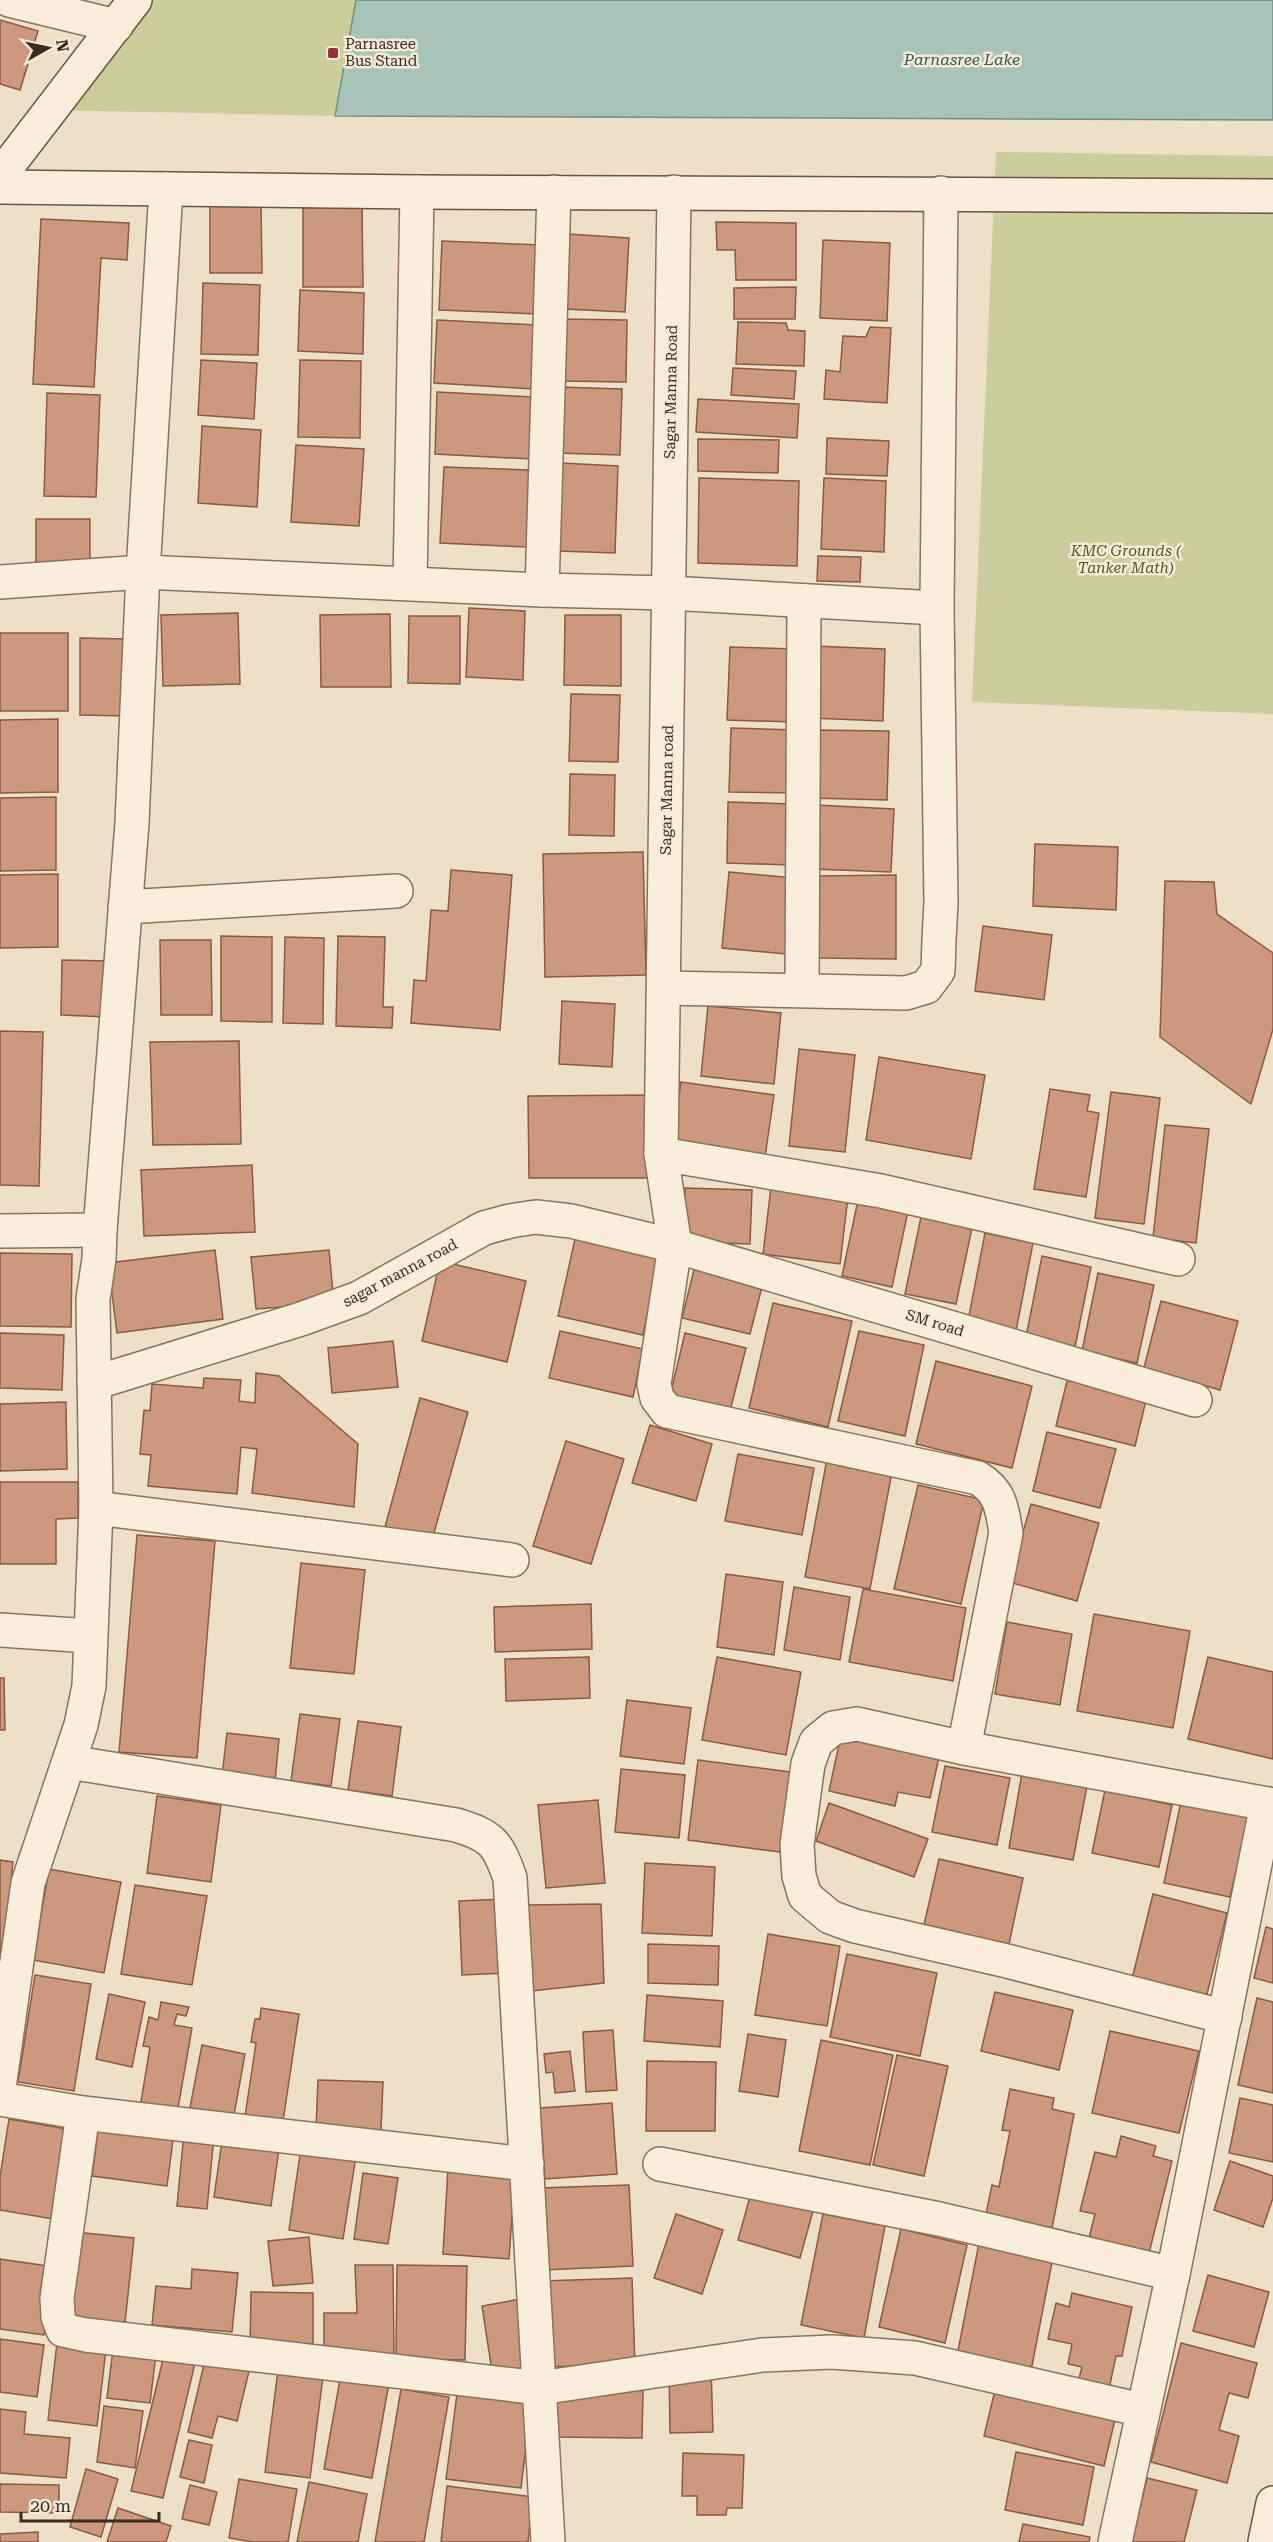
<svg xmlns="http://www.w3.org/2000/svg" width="1273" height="2542" viewBox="0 0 1273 2542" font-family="'Roboto Serif',serif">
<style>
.green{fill:#cbcd9c}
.water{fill:#a9c3b9;stroke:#709186;stroke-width:1.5}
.building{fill:#cc997f;stroke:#8a5a43;stroke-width:1.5}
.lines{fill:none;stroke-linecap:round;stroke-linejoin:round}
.street-casing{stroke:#8b725d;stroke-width:36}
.secondary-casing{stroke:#6d5340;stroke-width:36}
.street{stroke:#f9eedc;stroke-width:33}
.secondary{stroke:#f9eedc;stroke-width:33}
.poi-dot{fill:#992e37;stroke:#f6ebd8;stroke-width:2}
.labels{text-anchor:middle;stroke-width:5;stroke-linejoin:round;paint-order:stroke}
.poi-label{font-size:15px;fill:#3b2b21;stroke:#f6ebd8;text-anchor:start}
.street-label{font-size:15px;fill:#3b2b21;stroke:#f6ebd8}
.park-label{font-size:15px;font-style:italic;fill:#4f5727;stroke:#f6ebd8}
.water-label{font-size:16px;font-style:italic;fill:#305b55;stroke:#f6ebd8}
</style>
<rect width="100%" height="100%" fill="#eee0c8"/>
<g class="green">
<polygon points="143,0 356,0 335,116 50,110"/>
<polygon points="996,152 1273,156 1273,714 972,702"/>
</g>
<polygon class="water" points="356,0 1273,0 1273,120 335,116"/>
<g class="building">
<polygon points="0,20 38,31 20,90 0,84"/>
<polygon points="210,201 261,201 262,273 210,273"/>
<polygon points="362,204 363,287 303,287 303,205"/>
<polygon points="41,219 129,223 127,260 101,258 94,387 33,384"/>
<polygon points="716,222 796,223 796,280 736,280 735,250 717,250"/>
<polygon points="568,234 629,238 625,312 565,309"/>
<polygon points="823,240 890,243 887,321 820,318"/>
<polygon points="442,241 541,245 538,314 439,310"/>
<polygon points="203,283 260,285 258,355 201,354"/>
<polygon points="796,287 795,319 734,319 734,288"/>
<polygon points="300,290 364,293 363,354 298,351"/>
<polygon points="563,319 627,320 626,382 561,381"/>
<polygon points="437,320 536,325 533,389 434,383"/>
<polygon points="738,322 786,323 788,330 805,331 804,366 736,364"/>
<polygon points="870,327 891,328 887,403 824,399 826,370 840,372 843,336 866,337"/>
<polygon points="201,360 257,363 254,419 198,415"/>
<polygon points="300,360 361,361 360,438 298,437"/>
<polygon points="733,368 796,371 794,399 731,395"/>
<polygon points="559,387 622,389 620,455 557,453"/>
<polygon points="437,392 533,397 531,459 435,454"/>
<polygon points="47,393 100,395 96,497 44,496"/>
<polygon points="698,399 799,404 797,438 696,432"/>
<polygon points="202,426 261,430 257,507 198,503"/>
<polygon points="827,438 889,441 887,476 826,474"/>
<polygon points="698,439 779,440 778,473 698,471"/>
<polygon points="296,445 364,449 359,526 291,522"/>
<polygon points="561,463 618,466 615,553 558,551"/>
<polygon points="444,467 529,470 527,547 440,543"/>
<polygon points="699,478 799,481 797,566 698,563"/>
<polygon points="824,478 886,481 884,552 821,549"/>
<rect x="36" y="519" width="54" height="51"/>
<polygon points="818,556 861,557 860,582 817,581"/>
<polygon points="469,608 525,611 523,680 466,677"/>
<polygon points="238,613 240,684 163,686 161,615"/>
<polygon points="390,614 391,687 321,687 320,615"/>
<polygon points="565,615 621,615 621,686 564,685"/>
<polygon points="409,616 460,616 460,684 408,683"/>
<rect x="0" y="633" width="68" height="78"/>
<polygon points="80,638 128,639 128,716 80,715"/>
<polygon points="814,646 885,649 883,721 811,718"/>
<polygon points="730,647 794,649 792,722 727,720"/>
<polygon points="571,694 620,695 618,762 569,761"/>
<polygon points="58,719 58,792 0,793 0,720"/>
<polygon points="731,728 797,730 796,793 729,792"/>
<polygon points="811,730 889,731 887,800 810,798"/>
<polygon points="570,774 615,775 614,836 569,835"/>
<polygon points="56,797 56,870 0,871 0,798"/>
<polygon points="728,802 792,804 790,865 727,863"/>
<polygon points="816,805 894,809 891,872 813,869"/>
<polygon points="1035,844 1118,847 1116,910 1033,906"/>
<polygon points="643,852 646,975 545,977 543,854"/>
<polygon points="451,870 512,875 500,1030 411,1023 414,980 426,981 431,910 448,911"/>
<polygon points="729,872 793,878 786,954 722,948"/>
<polygon points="58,874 58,947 0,948 0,875"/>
<polygon points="896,875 896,959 817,958 816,876"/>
<polygon points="1165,881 1214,882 1217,914 1273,953 1273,1029 1251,1104 1160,1037"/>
<polygon points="983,926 1052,935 1044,1000 975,991"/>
<polygon points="221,936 272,937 272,1022 221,1021"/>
<polygon points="338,936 385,937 383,1007 393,1007 392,1028 336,1026"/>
<polygon points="285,937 324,938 323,1024 283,1023"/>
<polygon points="160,940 211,940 212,1015 161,1015"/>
<polygon points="62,960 110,961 109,1017 61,1015"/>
<polygon points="562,1001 615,1004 612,1067 559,1064"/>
<polygon points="708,1006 781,1013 774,1084 701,1076"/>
<polygon points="0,1031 43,1032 39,1186 0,1185"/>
<polygon points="239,1041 241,1144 153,1145 150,1042"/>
<polygon points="799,1049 855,1055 845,1152 789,1146"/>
<polygon points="879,1057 985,1075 971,1159 866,1140"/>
<polygon points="681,1082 774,1095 765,1157 672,1145"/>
<polygon points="1050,1089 1090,1095 1087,1111 1099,1113 1086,1197 1034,1189"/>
<polygon points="1111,1092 1160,1098 1144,1224 1095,1218"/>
<polygon points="649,1095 649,1178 529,1178 528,1096"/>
<polygon points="1165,1125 1209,1129 1196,1243 1153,1238"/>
<polygon points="252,1165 255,1232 144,1236 141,1170"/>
<polygon points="771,1187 848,1197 840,1264 763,1254"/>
<polygon points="685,1188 752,1190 750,1244 684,1242"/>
<polygon points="858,1200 908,1211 892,1287 842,1276"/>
<polygon points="921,1217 972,1228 956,1304 905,1294"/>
<polygon points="985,1233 1033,1243 1016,1331 968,1321"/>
<polygon points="575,1239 659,1258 643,1335 558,1316"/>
<polygon points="215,1250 223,1319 117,1333 108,1263"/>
<polygon points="329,1250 334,1303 256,1309 251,1257"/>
<polygon points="0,1253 72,1254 71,1327 0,1326"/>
<polygon points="1042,1256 1091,1267 1074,1352 1025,1342"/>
<polygon points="440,1261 526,1281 507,1362 422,1341"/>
<polygon points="695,1266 763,1283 750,1334 682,1318"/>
<polygon points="1098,1273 1154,1285 1137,1363 1082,1351"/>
<polygon points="1161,1301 1238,1321 1220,1390 1144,1368"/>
<polygon points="773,1303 852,1321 828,1427 749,1408"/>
<polygon points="560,1331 643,1349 633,1397 549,1378"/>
<polygon points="859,1331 924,1345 905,1436 838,1421"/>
<polygon points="0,1333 64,1335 62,1390 0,1388"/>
<polygon points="685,1333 746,1348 730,1411 670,1396"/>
<polygon points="393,1341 398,1387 332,1393 328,1348"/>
<polygon points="936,1361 1032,1386 1012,1468 916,1444"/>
<polygon points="256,1373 279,1376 358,1444 354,1507 252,1493 257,1449 241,1447 237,1494 148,1486 151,1455 140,1454 144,1410 150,1411 152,1384 203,1388 204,1378 241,1380 239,1401 255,1403"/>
<polygon points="1068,1377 1147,1396 1135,1446 1056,1426"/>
<polygon points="420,1398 468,1412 432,1540 385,1527"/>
<polygon points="66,1402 67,1469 0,1471 0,1404"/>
<polygon points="650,1425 712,1444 696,1501 632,1483"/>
<polygon points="1047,1432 1116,1449 1100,1508 1033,1491"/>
<polygon points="566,1441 624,1459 591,1564 533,1546"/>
<polygon points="738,1454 814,1468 802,1535 725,1521"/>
<polygon points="827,1459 892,1472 870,1589 805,1577"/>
<polygon points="0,1482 78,1482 78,1518 56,1519 56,1564 0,1564"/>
<polygon points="918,1485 984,1500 961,1604 894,1589"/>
<polygon points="1031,1504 1099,1523 1077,1601 1009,1582"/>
<polygon points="137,1535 215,1541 197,1758 119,1752"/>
<polygon points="301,1563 365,1570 354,1674 290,1668"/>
<polygon points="726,1574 783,1582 774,1655 717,1647"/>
<polygon points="794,1587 850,1597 840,1660 784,1650"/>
<polygon points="863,1589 966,1608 953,1681 849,1662"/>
<polygon points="591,1604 592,1649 495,1652 494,1607"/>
<polygon points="1094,1614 1190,1631 1173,1728 1077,1711"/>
<polygon points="1007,1622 1072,1634 1060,1705 995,1694"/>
<polygon points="589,1657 590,1698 506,1701 505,1659"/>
<polygon points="717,1657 801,1672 786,1755 702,1740"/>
<polygon points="1208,1657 1273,1672 1273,1759 1188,1739"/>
<polygon points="0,1678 4,1678 5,1730 0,1730"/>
<polygon points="627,1700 691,1708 684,1764 620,1756"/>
<polygon points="300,1714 340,1719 331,1786 291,1781"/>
<polygon points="358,1721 401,1727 392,1796 348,1790"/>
<polygon points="227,1733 279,1739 275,1781 222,1776"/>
<polygon points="841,1735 939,1757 930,1798 898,1792 895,1806 829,1791"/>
<polygon points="698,1760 790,1772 780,1852 688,1840"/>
<polygon points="945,1766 1010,1778 997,1845 932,1832"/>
<polygon points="621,1769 685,1775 679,1838 615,1832"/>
<polygon points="1022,1773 1087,1786 1073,1860 1009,1848"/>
<polygon points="1105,1790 1172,1805 1159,1867 1092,1853"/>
<polygon points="157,1796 221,1805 211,1882 147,1873"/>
<polygon points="598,1800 605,1883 546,1888 538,1805"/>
<polygon points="1181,1801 1249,1816 1230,1897 1164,1883"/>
<polygon points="829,1803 928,1839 914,1877 816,1841"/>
<polygon points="939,1859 1023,1878 1009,1944 924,1925"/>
<polygon points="0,1860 13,1862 2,1967 0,1967"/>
<polygon points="645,1863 715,1867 712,1936 642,1933"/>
<polygon points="49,1869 121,1882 104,1973 33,1960"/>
<polygon points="135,1885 207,1896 192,1985 121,1974"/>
<polygon points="1153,1894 1227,1913 1205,2002 1131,1983"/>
<polygon points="504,1899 507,1973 462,1975 459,1901"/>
<polygon points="601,1904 604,1983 532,1991 526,1905"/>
<polygon points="1266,1927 1273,1929 1273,1983 1254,1978"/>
<polygon points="768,1934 840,1946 827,2026 755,2015"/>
<polygon points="648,1944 719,1946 718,1985 648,1983"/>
<polygon points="847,1954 937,1973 920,2056 830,2037"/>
<polygon points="35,1975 91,1984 74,2091 18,2082"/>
<polygon points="995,1992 1073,2010 1059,2070 981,2051"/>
<polygon points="109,1994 145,2002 132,2067 96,2059"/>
<polygon points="647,1995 723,2001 720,2047 644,2041"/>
<polygon points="1257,1998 1273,2002 1273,2093 1238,2085"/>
<polygon points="161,2002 189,2007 186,2016 177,2014 174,2025 192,2028 177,2114 140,2108 150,2047 143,2046 149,2017 158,2020"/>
<polygon points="261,2008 299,2014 282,2128 244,2123 256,2043 251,2042 255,2019 260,2019"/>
<polygon points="613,2030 617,2090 586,2092 583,2032"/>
<polygon points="1110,2031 1199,2051 1179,2133 1092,2113"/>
<polygon points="748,2034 786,2040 778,2097 739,2091"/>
<polygon points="821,2040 893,2055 870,2165 799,2151"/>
<polygon points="202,2045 245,2054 232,2126 188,2118"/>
<polygon points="570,2051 575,2091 555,2093 553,2072 546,2073 544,2054"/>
<polygon points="897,2055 948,2066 924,2176 873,2165"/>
<polygon points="647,2061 716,2062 715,2131 646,2131"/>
<polygon points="318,2080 383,2082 381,2131 316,2129"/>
<polygon points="1010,2089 1054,2098 1052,2109 1074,2114 1052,2228 986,2214 992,2185 999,2187 1010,2131 1002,2130"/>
<polygon points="1240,2098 1273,2105 1273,2162 1229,2153"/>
<polygon points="612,2103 617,2174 545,2179 540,2108"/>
<polygon points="9,2119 67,2129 53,2219 0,2210 0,2177"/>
<polygon points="99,2122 174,2132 167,2186 92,2176"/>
<polygon points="184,2133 214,2136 207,2209 177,2206"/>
<polygon points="223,2134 280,2142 271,2206 214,2197"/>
<polygon points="1121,2136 1156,2146 1153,2156 1172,2161 1147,2261 1087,2246 1095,2214 1080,2211 1095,2152 1116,2157"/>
<polygon points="301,2148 356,2156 343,2239 289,2230"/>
<polygon points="1230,2161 1273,2176 1273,2198 1263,2227 1214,2210"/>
<polygon points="448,2168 515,2173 509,2259 443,2254"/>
<polygon points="363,2173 398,2178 388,2244 354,2239"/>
<polygon points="629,2185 633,2266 543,2270 539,2188"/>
<polygon points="751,2193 813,2211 800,2258 738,2240"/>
<polygon points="676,2214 723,2230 702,2294 654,2278"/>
<polygon points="823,2214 885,2226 864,2338 801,2325"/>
<polygon points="901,2229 967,2245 945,2343 879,2327"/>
<polygon points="75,2232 134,2238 125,2323 66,2317"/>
<polygon points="309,2237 313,2283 273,2286 268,2241"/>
<polygon points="980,2238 1054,2252 1030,2376 956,2361"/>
<polygon points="0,2259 54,2267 44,2335 0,2329"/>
<polygon points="355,2265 393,2265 394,2355 324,2356 324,2313 357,2313"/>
<polygon points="397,2265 467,2266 465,2360 396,2359"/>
<polygon points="192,2269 238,2273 232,2332 152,2325 156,2286 191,2289"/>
<polygon points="1208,2275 1269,2292 1254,2347 1193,2331"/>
<polygon points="632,2278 635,2364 547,2367 543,2281"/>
<polygon points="251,2292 313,2293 313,2347 250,2347"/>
<polygon points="1072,2293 1132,2307 1122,2356 1116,2356 1109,2389 1078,2382 1082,2367 1068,2364 1072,2344 1048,2339 1056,2303 1069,2307"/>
<polygon points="521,2299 531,2369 492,2371 482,2306"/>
<polygon points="0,2339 44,2345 37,2397 0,2392"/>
<polygon points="57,2343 106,2349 97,2426 48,2420"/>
<polygon points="1181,2343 1257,2363 1248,2398 1229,2393 1219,2430 1239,2436 1227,2483 1151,2462"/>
<polygon points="113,2349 156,2354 150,2403 107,2398"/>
<polygon points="165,2351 196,2359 163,2498 131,2491"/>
<polygon points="206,2356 250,2367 237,2421 218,2416 212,2438 188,2432"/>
<polygon points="711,2368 713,2432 670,2433 669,2369"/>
<polygon points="278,2370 323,2377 310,2478 265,2472"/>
<polygon points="341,2374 389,2383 372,2478 324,2469"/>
<polygon points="996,2386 1116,2415 1104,2466 984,2436"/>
<polygon points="401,2389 449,2397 424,2542 375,2542"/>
<polygon points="552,2389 643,2390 642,2438 552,2437"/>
<polygon points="457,2394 531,2404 521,2488 446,2479"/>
<polygon points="104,2406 143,2411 135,2468 97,2462"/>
<polygon points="0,2409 26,2412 24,2434 70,2438 66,2478 0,2473"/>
<polygon points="189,2440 212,2445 204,2483 180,2477"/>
<polygon points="1016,2452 1094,2467 1083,2525 1005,2510"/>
<polygon points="683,2453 744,2455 742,2508 727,2508 726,2515 697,2515 697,2496 682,2496"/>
<polygon points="86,2469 118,2479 101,2537 70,2527"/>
<polygon points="1147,2478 1197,2490 1184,2542 1132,2542"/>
<polygon points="239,2479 297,2489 288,2542 253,2542 229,2538"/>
<polygon points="309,2482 367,2494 358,2542 297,2542"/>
<polygon points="0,2484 59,2485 59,2513 0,2512"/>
<polygon points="190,2485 217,2492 209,2525 182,2519"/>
<polygon points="447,2486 533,2497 528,2542 441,2542"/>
<polygon points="118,2508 171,2526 166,2542 107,2542"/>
<polygon points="1023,2524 1090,2537 1089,2542 1019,2542"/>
<polygon points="38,2532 38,2542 0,2542 0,2534"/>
</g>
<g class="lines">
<g class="street-casing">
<g id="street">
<polyline points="9,0 116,26"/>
<path d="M 674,192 L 661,1154 L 675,1246 L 654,1384 L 657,1398 L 667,1411 L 978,1478 C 1001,1492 1002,1509 1006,1533 L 964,1748 L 1273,1805"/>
<polyline points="0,582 143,572 542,590 669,593 937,608"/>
<polyline points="410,583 417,192"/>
<polyline points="542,590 554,192"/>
<polyline points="125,907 396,891"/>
<polyline points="664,988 906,993 926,987 938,971 939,940 941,902 937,608 941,193"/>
<polyline points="802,990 804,601"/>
<polyline points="661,1154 881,1191 1178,1259"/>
<polyline points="100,1230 132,823 143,572 166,189"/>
<polyline points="0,1231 100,1230 99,1259 93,1299 96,1508 89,1686 81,1725 28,1883 0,2081"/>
<polyline points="94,1383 301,1319 359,1298 484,1228 510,1221 536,1217 571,1221 675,1246 1195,1400"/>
<polyline points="96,1508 512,1560"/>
<polyline points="0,1630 90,1636"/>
<polyline points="964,1748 857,1724 833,1728 816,1742 808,1764 797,1845 799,1876 805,1896 830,1917 855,1926 1007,1961 1225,2017"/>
<path d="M 69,1762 L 456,1825 C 493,1836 498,1844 510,1878 L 548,2542"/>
<polyline points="0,2099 83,2113 527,2164"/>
<polyline points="83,2113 57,2298 58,2317 63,2330 86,2335 540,2388 762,2355 832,2352 915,2358 1142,2410"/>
<polyline points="660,2164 939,2219 1173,2274"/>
<polyline points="1115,2542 1173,2274 1267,1804"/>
</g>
</g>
<g class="secondary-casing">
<g id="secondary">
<polyline points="0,176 135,0"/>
<polyline points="0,187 417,192 1273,196"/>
<polyline points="1265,2542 1273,2503"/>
</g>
</g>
<use href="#street" class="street"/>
<use href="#secondary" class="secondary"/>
</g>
<rect class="poi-dot" x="327" y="47" width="12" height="12" rx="3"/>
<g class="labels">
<g class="poi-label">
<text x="345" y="49">Parnasree<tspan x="345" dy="17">Bus Stand</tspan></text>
</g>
<g class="street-label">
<text transform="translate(671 392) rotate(-89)" y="5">Sagar Manna Road</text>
<text transform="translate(667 790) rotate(-89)" y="5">Sagar Manna road</text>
<text transform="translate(400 1273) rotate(-28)" y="5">sagar manna road</text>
<text transform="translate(935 1323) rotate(17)" y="5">SM road</text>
</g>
<g class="park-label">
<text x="1126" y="556">KMC Grounds (<tspan x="1126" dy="17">Tanker Math)</tspan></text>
</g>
<g class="water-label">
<text x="962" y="65">Parnasree Lake</text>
</g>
</g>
<g transform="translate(48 48) rotate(81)" stroke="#f6ebd8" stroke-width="4.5" paint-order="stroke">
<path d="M0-4.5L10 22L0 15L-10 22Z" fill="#3b2b21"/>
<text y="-9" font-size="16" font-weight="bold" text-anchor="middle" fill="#3b2b21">N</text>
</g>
<path d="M21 2512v9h138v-9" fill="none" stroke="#3b2b21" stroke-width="3"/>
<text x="30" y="2512" font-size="18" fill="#3b2b21" stroke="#f6ebd8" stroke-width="4.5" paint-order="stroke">20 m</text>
</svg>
